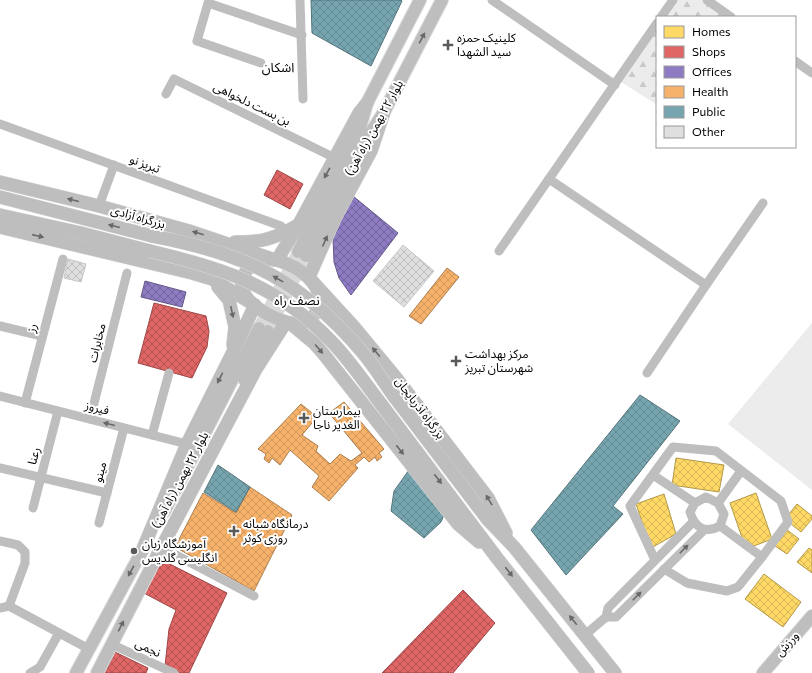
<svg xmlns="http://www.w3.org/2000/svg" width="812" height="673" viewBox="0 0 812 673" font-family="Commissioner,'Noto Sans Arabic',sans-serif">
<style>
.green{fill:#ececec}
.forest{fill:url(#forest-firs)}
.homes{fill:url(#homes-cross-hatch);stroke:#b29847}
.shops{fill:url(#shops-cross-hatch);stroke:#9d4747}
.offices{fill:url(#offices-cross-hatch);stroke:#635788}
.health{fill:url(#health-cross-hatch);stroke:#ac7d4b}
.public{fill:url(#public-cross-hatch);stroke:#53747a}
.building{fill:url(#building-cross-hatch);stroke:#c7c7c7}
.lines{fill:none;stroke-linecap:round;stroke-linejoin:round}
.major-tunnel{stroke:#d9d9d9;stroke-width:12;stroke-dasharray:12 6;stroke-linecap:butt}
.major-casing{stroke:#dbdbdb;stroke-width:14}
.highway-casing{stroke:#dbdbdb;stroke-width:14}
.minor{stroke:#bebebe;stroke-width:9}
.major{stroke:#bebebe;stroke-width:12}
.highway{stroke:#bebebe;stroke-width:13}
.highway-bridge-casing{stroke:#dbdbdb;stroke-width:14;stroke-linecap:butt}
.highway-bridge{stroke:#bebebe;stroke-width:13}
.oneway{fill:#686868}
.poi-dot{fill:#595959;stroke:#fff;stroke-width:1.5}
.labels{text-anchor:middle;stroke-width:4;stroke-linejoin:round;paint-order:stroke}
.poi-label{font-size:12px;fill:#000;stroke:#fff;text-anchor:start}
.street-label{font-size:12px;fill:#000;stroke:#fff}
.neighbourhood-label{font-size:13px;fill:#000;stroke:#fff}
</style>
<defs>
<pattern id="forest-firs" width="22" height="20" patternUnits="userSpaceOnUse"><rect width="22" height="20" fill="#ececec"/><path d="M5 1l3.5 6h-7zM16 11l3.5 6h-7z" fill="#c9c9c9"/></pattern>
<pattern id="homes-cross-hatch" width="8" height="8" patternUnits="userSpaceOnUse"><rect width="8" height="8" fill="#ffd966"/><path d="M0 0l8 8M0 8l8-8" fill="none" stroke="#d9b857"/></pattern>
<pattern id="shops-cross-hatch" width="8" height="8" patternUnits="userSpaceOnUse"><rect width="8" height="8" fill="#e06666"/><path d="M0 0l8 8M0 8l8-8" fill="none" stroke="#b35252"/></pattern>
<pattern id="offices-cross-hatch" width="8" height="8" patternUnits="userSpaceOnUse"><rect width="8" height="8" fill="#8e7cc3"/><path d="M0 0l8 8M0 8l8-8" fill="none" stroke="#72639c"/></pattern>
<pattern id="health-cross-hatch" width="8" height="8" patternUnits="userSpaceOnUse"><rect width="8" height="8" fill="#f6b26b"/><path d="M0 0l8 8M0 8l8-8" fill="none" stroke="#d1975b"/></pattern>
<pattern id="public-cross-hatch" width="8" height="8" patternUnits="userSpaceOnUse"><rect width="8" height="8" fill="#76a5af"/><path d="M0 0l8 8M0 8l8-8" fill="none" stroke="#648c95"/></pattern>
<pattern id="building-cross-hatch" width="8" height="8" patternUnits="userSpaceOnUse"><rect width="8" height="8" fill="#dfdfdf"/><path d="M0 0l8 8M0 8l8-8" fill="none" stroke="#bebebe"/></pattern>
</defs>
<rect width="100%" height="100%" fill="#fff"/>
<polygon class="green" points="812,323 812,490 728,424"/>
<g class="forest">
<polygon points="673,0 703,0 728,17 661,17"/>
<polygon points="657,23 657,105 618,80"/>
</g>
<g class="homes">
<polygon points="676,458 724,465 719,492 672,485"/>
<polygon points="756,493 772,539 746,549 730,503"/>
<polygon points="664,494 676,534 651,548 636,504"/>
<polygon points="797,504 812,516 812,519 801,532 785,519"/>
<polygon points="782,526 799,539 787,554 769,542"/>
<polygon points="809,548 812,550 812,573 797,562"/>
<polygon points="764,574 801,602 783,627 745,599"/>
</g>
<g class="shops">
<polygon points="277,170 303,184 290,209 264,195"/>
<polygon points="154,303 206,316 209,331 207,347 192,378 138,363"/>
<polygon points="158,558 227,593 189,673 181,673 165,666 169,629 176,610 142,592"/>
<polygon points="463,590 495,623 453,673 382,673"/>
<polygon points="115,652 148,668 146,673 105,673"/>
</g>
<g class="offices">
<polygon points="353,196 398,233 351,295 339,278 334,262 333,238 340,219"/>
<polygon points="145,281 186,292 182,307 141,297"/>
</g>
<g class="health">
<polygon points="447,268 459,277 421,324 409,316"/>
<polygon points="344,402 384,449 379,453 382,457 377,461 375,457 369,462 364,457 355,465 358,468 329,501 312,487 319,476 290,450 280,465 272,458 269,463 264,459 266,454 258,449 301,404 317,417 302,435 318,446 316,451 330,464 340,454 351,461 362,453 329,413"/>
<polygon points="250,487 292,515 254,591 175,547 203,493 236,513"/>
</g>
<g class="public">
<polygon points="311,0 401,0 402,1 371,66 312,33"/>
<polygon points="640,395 680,421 613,506 623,514 566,575 531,530"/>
<polygon points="218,465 250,487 236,512 204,492"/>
<polygon points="409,470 444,515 441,522 424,538 391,511 394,491"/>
</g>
<g class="building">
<polygon points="403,245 434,271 404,307 373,281"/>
<polygon points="68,259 86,264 81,282 64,278"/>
</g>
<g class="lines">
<g class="major-tunnel">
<polyline points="259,328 298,252"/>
<polyline points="268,331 306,256"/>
</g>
<g class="major-casing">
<g id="major">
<polyline points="298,252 358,135 367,103 420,0"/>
<polyline points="306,256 366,140 384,112 442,0"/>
<polyline points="244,379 268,331"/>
<polyline points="164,512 259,328"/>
<polyline points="76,673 147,542"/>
<polyline points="97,673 161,548"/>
<polyline points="763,673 812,616"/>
</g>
</g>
<g class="highway-casing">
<g id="highway">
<polyline points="0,182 99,206 189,231 275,260"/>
<polyline points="0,197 152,236"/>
<polyline points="0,215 81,233 150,251"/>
<polyline points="0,227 192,273 212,279 253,304"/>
<path d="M 235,242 C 261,243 276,238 298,225"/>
<path d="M 262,258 C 267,259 272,259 277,260 C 297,266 326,284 318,308 C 316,313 312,319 306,322 C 290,329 254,310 245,295 C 236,279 248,265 262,258 Z"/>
<polyline points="277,260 299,224 359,113 367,103"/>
<polyline points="309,277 335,218 371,151 384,112"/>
<polyline points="311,280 354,327 397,379 488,498 506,533"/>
<polyline points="218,287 229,300 235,327 233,345"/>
<polyline points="290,323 314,343 322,352 458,524 479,542"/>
<polyline points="393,395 488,520 514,547 615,673"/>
<polyline points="381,404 497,558 588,673"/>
<polyline points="142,551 187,444 231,356 255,305"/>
<polyline points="157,556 256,369 286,322"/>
</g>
</g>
<g class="minor">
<polyline points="300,0 303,99"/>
<polyline points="492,0 615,85"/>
<polyline points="707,0 731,17"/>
<polyline points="661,17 673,0"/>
<polyline points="795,61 812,73"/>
<polyline points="261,63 197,41 208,3 302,35"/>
<polyline points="166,94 174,79 335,158"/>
<polyline points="0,124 281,226"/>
<polyline points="549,179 706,285"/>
<polyline points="99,206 114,165"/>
<polyline points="499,251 657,23"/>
<polyline points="0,326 42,336"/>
<polyline points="647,373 706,285 763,203"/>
<polyline points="0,396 187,444"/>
<polyline points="25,403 63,259"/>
<polyline points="90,419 127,273"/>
<polyline points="152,435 169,373"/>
<polyline points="0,468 107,493"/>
<polyline points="653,475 695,503"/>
<path d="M 706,497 L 718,503 L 724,514 L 720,526 C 705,534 695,528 690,512 L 695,503 Z"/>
<polyline points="718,503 741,471"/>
<polyline points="33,508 58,411"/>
<polyline points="99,523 124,428"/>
<polyline points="720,526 762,557"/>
<polyline points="0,541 18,545 25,552 25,563 9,606"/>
<polyline points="159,552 176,555 254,596"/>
<polyline points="655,560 630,506 673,447 716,451 781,501 788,522 762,557 738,587 727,591 687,583 664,569"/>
<polyline points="0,608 9,606 89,649"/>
<polyline points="606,617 616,617 704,530"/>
<polyline points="585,635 606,617 608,608 693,522"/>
<polyline points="111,644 174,673"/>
<polyline points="30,673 40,667 59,633"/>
</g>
<use href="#major" class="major"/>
<use href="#highway" class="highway"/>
<g class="highway-bridge-casing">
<g id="highway-bridge">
<path d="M 152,236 C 178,241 204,247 229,256 C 283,274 327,310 363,353 C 374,366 383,381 393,395"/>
<path d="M 150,251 C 222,268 277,285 330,340 C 349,359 364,382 381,404"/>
</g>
</g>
<use href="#highway-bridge" class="highway-bridge"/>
</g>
<defs><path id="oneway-solid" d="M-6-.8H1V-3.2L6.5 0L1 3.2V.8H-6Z"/></defs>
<g class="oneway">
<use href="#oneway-solid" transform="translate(422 38) rotate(-62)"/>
<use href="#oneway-solid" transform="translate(327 173) rotate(119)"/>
<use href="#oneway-solid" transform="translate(73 200) rotate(-166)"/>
<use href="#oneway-solid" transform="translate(114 226) rotate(-166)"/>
<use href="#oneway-solid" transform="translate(198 233) rotate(-164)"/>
<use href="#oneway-solid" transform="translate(38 236) rotate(13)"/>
<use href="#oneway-solid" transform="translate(325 241) rotate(-66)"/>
<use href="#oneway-solid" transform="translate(278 279) rotate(-151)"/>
<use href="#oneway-solid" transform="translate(232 312) rotate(78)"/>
<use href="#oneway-solid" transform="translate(319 349) rotate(49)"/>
<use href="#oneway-solid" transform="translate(376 352) rotate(-130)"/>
<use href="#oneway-solid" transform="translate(220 378) rotate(117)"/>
<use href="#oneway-solid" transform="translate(109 424) rotate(-166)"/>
<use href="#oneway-solid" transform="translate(400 450) rotate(52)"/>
<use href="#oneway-solid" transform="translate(438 479) rotate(53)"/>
<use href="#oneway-solid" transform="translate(489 500) rotate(-121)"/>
<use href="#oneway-solid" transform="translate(684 549) rotate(-45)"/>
<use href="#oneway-solid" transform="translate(131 571) rotate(119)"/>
<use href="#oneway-solid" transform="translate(509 572) rotate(52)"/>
<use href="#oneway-solid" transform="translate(637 596) rotate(-45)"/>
<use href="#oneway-solid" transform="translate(573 620) rotate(-129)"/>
<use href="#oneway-solid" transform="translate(121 626) rotate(-63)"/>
</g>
<g class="poi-dot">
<path d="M446 39h4v4h4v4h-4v4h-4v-4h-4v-4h4z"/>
<path d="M454 355h4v4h4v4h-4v4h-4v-4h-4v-4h4z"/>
<path d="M302 412h4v4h4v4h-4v4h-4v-4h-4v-4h4z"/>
<path d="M232 525h4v4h4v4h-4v4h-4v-4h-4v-4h4z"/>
<circle cx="134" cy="551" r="4"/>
</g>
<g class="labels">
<g class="poi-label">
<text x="457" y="42">کلینیک حمزه<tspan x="457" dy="14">سید الشهدا</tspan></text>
<text x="465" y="358">مرکز بهداشت<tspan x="465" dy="14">شهرستان تبریز</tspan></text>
<text x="313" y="415">بیمارستان<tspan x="313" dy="14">الغدیر ناجا</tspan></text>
<text x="243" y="528">درمانگاه شبانه<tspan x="243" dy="14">روزی کوثر</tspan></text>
<text x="142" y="548">آموزشگاه زبان<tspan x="142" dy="14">انگلیسی گلدیس</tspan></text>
</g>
<g class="street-label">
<text transform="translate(252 104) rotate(26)" y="4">بن بست دلخواهی</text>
<text transform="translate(374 128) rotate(-61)" y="4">بلوار ۲۲ بهمن (راه آهن)</text>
<text transform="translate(145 164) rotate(20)" y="4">تبریز نو</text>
<text transform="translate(138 217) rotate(16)" y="4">بزرگراه آزادی</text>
<text transform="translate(32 328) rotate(-75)" y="4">رز</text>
<text transform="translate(97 343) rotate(-76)" y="4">مخابرات</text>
<text transform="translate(97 408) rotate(14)" y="4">فیروز</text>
<text transform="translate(420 408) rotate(53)" y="4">بزرگراه آذربایجان</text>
<text transform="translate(34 456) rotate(-75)" y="4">رعنا</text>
<text transform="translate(100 472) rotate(-75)" y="4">مینو</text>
<text transform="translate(180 480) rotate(-62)" y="4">بلوار ۲۲ بهمن (راه آهن)</text>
<text transform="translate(787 644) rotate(-49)" y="4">ورزش</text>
<text transform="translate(148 648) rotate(25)" y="4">نجمی</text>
</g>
<g class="neighbourhood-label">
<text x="278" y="72">اشکان</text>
<text x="297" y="305">نصف راه</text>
</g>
</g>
<rect x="656" y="16" width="140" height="132" fill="#ffffff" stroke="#999999"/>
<rect x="664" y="26" width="20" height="12" fill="#ffd966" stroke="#999999"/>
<text x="692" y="36" font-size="12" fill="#000000">Homes</text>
<rect x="664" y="46" width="20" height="12" fill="#e06666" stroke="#999999"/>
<text x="692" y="56" font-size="12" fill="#000000">Shops</text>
<rect x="664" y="66" width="20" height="12" fill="#8e7cc3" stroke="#999999"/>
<text x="692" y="76" font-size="12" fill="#000000">Offices</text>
<rect x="664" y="86" width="20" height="12" fill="#f6b26b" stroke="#999999"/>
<text x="692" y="96" font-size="12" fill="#000000">Health</text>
<rect x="664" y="106" width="20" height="12" fill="#76a5af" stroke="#999999"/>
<text x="692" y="116" font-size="12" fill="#000000">Public</text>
<rect x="664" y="126" width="20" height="12" fill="#dfdfdf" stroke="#999999"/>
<text x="692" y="136" font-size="12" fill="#000000">Other</text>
</svg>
